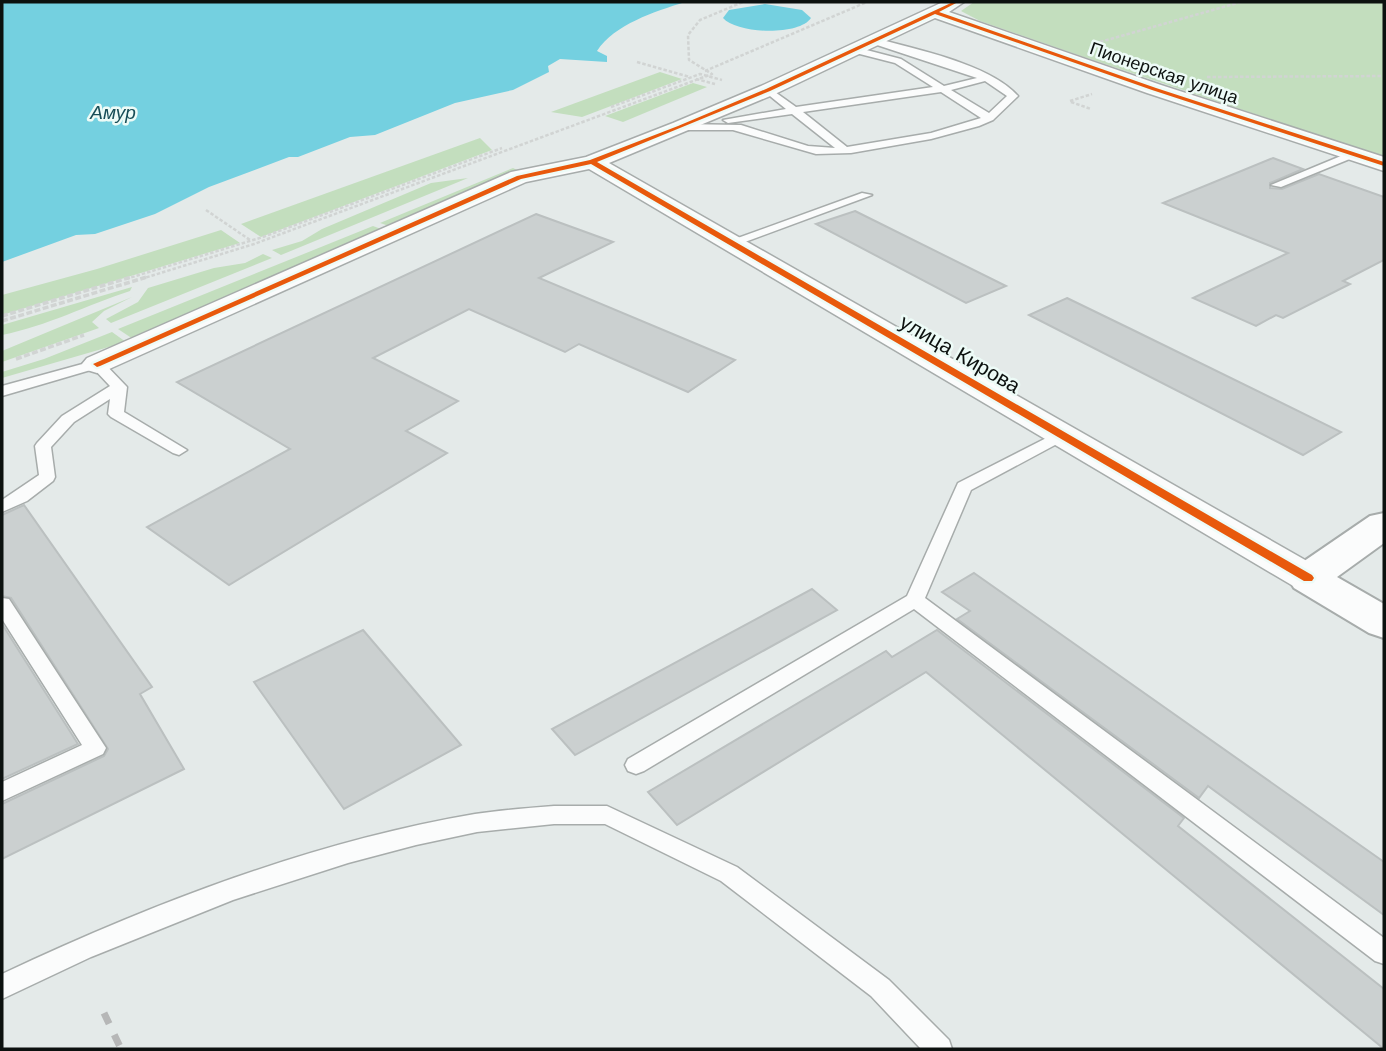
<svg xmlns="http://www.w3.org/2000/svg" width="1386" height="1051" viewBox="0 0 1386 1051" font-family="'Work Sans',sans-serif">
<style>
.green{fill:#c3debe}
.water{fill:#74d0e0}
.building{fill:#cbd0d0;stroke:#bbc0c0;stroke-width:2}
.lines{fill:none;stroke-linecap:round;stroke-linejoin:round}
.lane-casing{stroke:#a7acab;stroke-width:3}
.street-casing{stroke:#a7acab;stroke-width:3}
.secondary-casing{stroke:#a7acab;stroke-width:4}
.path-far1{stroke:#d1d4d3;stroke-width:2.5;stroke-dasharray:3.5 2;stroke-linecap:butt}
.path{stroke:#d1d4d3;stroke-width:3.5;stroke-dasharray:6 2.5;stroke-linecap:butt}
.lane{fill:#fbfcfc;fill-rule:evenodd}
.street{fill:#fbfcfc;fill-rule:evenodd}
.secondary{fill:#fbfcfc;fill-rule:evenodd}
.rail{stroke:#b6b7b7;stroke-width:7;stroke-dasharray:12 12;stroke-linecap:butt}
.cycleway-casing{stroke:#edfbf7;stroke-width:5}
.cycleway{fill:#e8590c;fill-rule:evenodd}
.labels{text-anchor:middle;stroke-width:5;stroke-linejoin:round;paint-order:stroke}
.far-street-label{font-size:18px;fill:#0c110f;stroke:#edfbf7}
.far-water-label{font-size:19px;font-style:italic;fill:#184e58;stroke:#edfbf7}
.street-label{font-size:21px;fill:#0c110f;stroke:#edfbf7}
</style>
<rect width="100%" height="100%" fill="#e4eae9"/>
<g class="green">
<polygon points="974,2 1384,2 1384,157 1081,56 980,21 961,11"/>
<polygon points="660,72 682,79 582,117 551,112"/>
<polygon points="693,83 707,87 623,122 605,116"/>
<polygon points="480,138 492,150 261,237 241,224"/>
<polygon points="513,168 517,170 389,226 380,223"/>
<polygon points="468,178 281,255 272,250 302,241 322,229 431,183"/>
<polygon points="373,226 381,229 133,339 118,329"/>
<polygon points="221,230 240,243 2,315 2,295 97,269"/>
<polygon points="263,254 272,258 111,323 106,319 138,302 148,288 214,268 245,263"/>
<path d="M 132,287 L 130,291 C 87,305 47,326 2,335 L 2,325 Z"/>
<polygon points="132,297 104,311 92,322 99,328 2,362 2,351"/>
<polygon points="112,332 126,342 2,378 2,372 44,359"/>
</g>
<g class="water">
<path d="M 2,2 L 685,2 C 654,12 615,24 597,51 L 607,56 L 607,62 L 560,59 L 548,66 L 549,72 L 513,90 L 455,103 L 375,135 L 350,137 L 298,157 L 289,157 L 209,187 L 155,214 L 95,234 L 76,235 L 2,262 Z"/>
<path d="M 765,4 L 802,10 L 811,18 C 799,36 737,34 723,18 L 729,10 Z"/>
</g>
<g class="building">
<polygon points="1273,158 1303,169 1270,183 1270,188 1282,189 1319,174 1384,197 1384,260 1343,281 1350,284 1283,318 1276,315 1256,326 1193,298 1288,253 1163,203"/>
<polygon points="855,211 1006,286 966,303 816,224"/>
<polygon points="536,214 613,242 539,278 735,360 688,392 579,344 565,352 469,309 373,358 458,401 406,431 447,453 229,585 147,527 290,449 177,382"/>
<polygon points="1067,298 1135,331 1341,432 1303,455 1029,315"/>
<polygon points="24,505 152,687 140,694 184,769 2,859 2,804 104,756 108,749 11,598 2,596 2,515"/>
<polygon points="974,573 1384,862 1384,915 1208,786 1199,798 957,619 970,611 942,592"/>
<polygon points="812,589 837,610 575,755 552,729"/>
<polygon points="2,624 78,744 2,779"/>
<polygon points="363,630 461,745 344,809 254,682"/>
<polygon points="937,630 1184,818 1178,826 1384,989 1384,1049 926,672 677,825 648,792 886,651 892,657"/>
</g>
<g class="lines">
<g class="lane-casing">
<g id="lane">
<path d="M 874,38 C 915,49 990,64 1018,96 L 993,120 L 979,126 L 931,139 L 851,153 L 816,154 L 733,130 L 680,130 L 675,127 L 680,124 L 741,125 L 808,146 L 835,148 L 792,114 L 728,123 L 723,120 L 786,109 L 765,92 L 765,88 L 768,87 L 796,107 L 933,87 L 895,63 L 852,52 L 851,50 L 855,47 L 901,59 L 944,86 L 977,78 L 871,43 L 871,39 ZM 985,81 L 1007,96 L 989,113 L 951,90 ZM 941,92 L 981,118 L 931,133 L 847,147 L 803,112 Z"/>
<polygon points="1353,151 1358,154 1357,156 1281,187 1271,185"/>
<polygon points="862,193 872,195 734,246 730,247 724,243"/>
<polygon points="97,360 102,361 127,387 124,412 187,450 179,455 173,453 111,417 108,414 110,399 74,422 51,447 55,477 53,481 27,501 2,512 2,500 39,475 35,446 37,443 62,416 110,386 94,369 2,396 2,386"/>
<polygon points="1062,430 1068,432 1070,435 1068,438 971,490 925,598 1384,938 1384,964 1375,961 914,609 644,771 636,774 628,771 625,765 628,759 907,596 958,483"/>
<polygon points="2,598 9,599 106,748 103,754 2,801 2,782 82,745 2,619"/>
<path d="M 554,806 L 607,806 L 737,867 L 889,980 L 949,1040 L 952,1049 L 921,1049 L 871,996 L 721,881 L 605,824 L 554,824 L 477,832 L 416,845 L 348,863 L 233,900 L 91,957 L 2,999 L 2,974 C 151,904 311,842 475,814 C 501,810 528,808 554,806 Z"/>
</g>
</g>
<g class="street-casing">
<polygon id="street" points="943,2 964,2 949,12 1161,85 1384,157 1384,171 1147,93 935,18 775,94 609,163 1321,569 1326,578 1321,587 1308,590 1295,587 589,169 526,182 107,370 97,373 87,370 82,364 87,358 511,172 586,157 673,123 761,86"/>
</g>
<g class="secondary-casing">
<polygon id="secondary" points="1384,513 1384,543 1337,577 1384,604 1384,638 1369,633 1294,588 1288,578 1294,568 1370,516"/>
</g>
<g class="path-far1">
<polyline points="1100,42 1241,2"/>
<polyline points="637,62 690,77"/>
<polyline points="705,71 867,2"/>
<polyline points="1207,77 1384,76"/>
<polyline points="696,79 715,84"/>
<polyline points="1070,101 1092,94"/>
<polyline points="1071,102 1091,109"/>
<polyline points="611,107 700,74 722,80"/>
<polyline points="206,210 250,240"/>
<polyline points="126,279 263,237 502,148"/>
<polyline points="141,279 254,244 712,74 689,60 688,35 700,20 743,2"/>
</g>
<g class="path">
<polyline points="2,316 131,277"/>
<polyline points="2,321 147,277"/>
<polyline points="16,359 84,335"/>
</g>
<use href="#lane" class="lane"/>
<use href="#street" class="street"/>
<use href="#secondary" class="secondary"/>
<polyline class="rail" points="104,1013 121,1049"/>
<g class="cycleway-casing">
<polygon id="cycleway" points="953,2 958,2 939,12 1156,88 1384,162 1384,166 1152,90 935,14 770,91 597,162 1312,575 1314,578 1312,581 1304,581 591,164 521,179 100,366 97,367 93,364 517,176 590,160 678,126 766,89"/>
</g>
<use href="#cycleway" class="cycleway"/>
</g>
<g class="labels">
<g class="far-street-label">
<text transform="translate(1164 73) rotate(19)" y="6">Пионерская улица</text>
</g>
<g class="far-water-label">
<text x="113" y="119">Амур</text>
</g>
<g class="street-label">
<text transform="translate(960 354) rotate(30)" y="7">улица Кирова</text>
</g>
</g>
<rect width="1386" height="1051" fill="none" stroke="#0c110f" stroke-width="7"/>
</svg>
